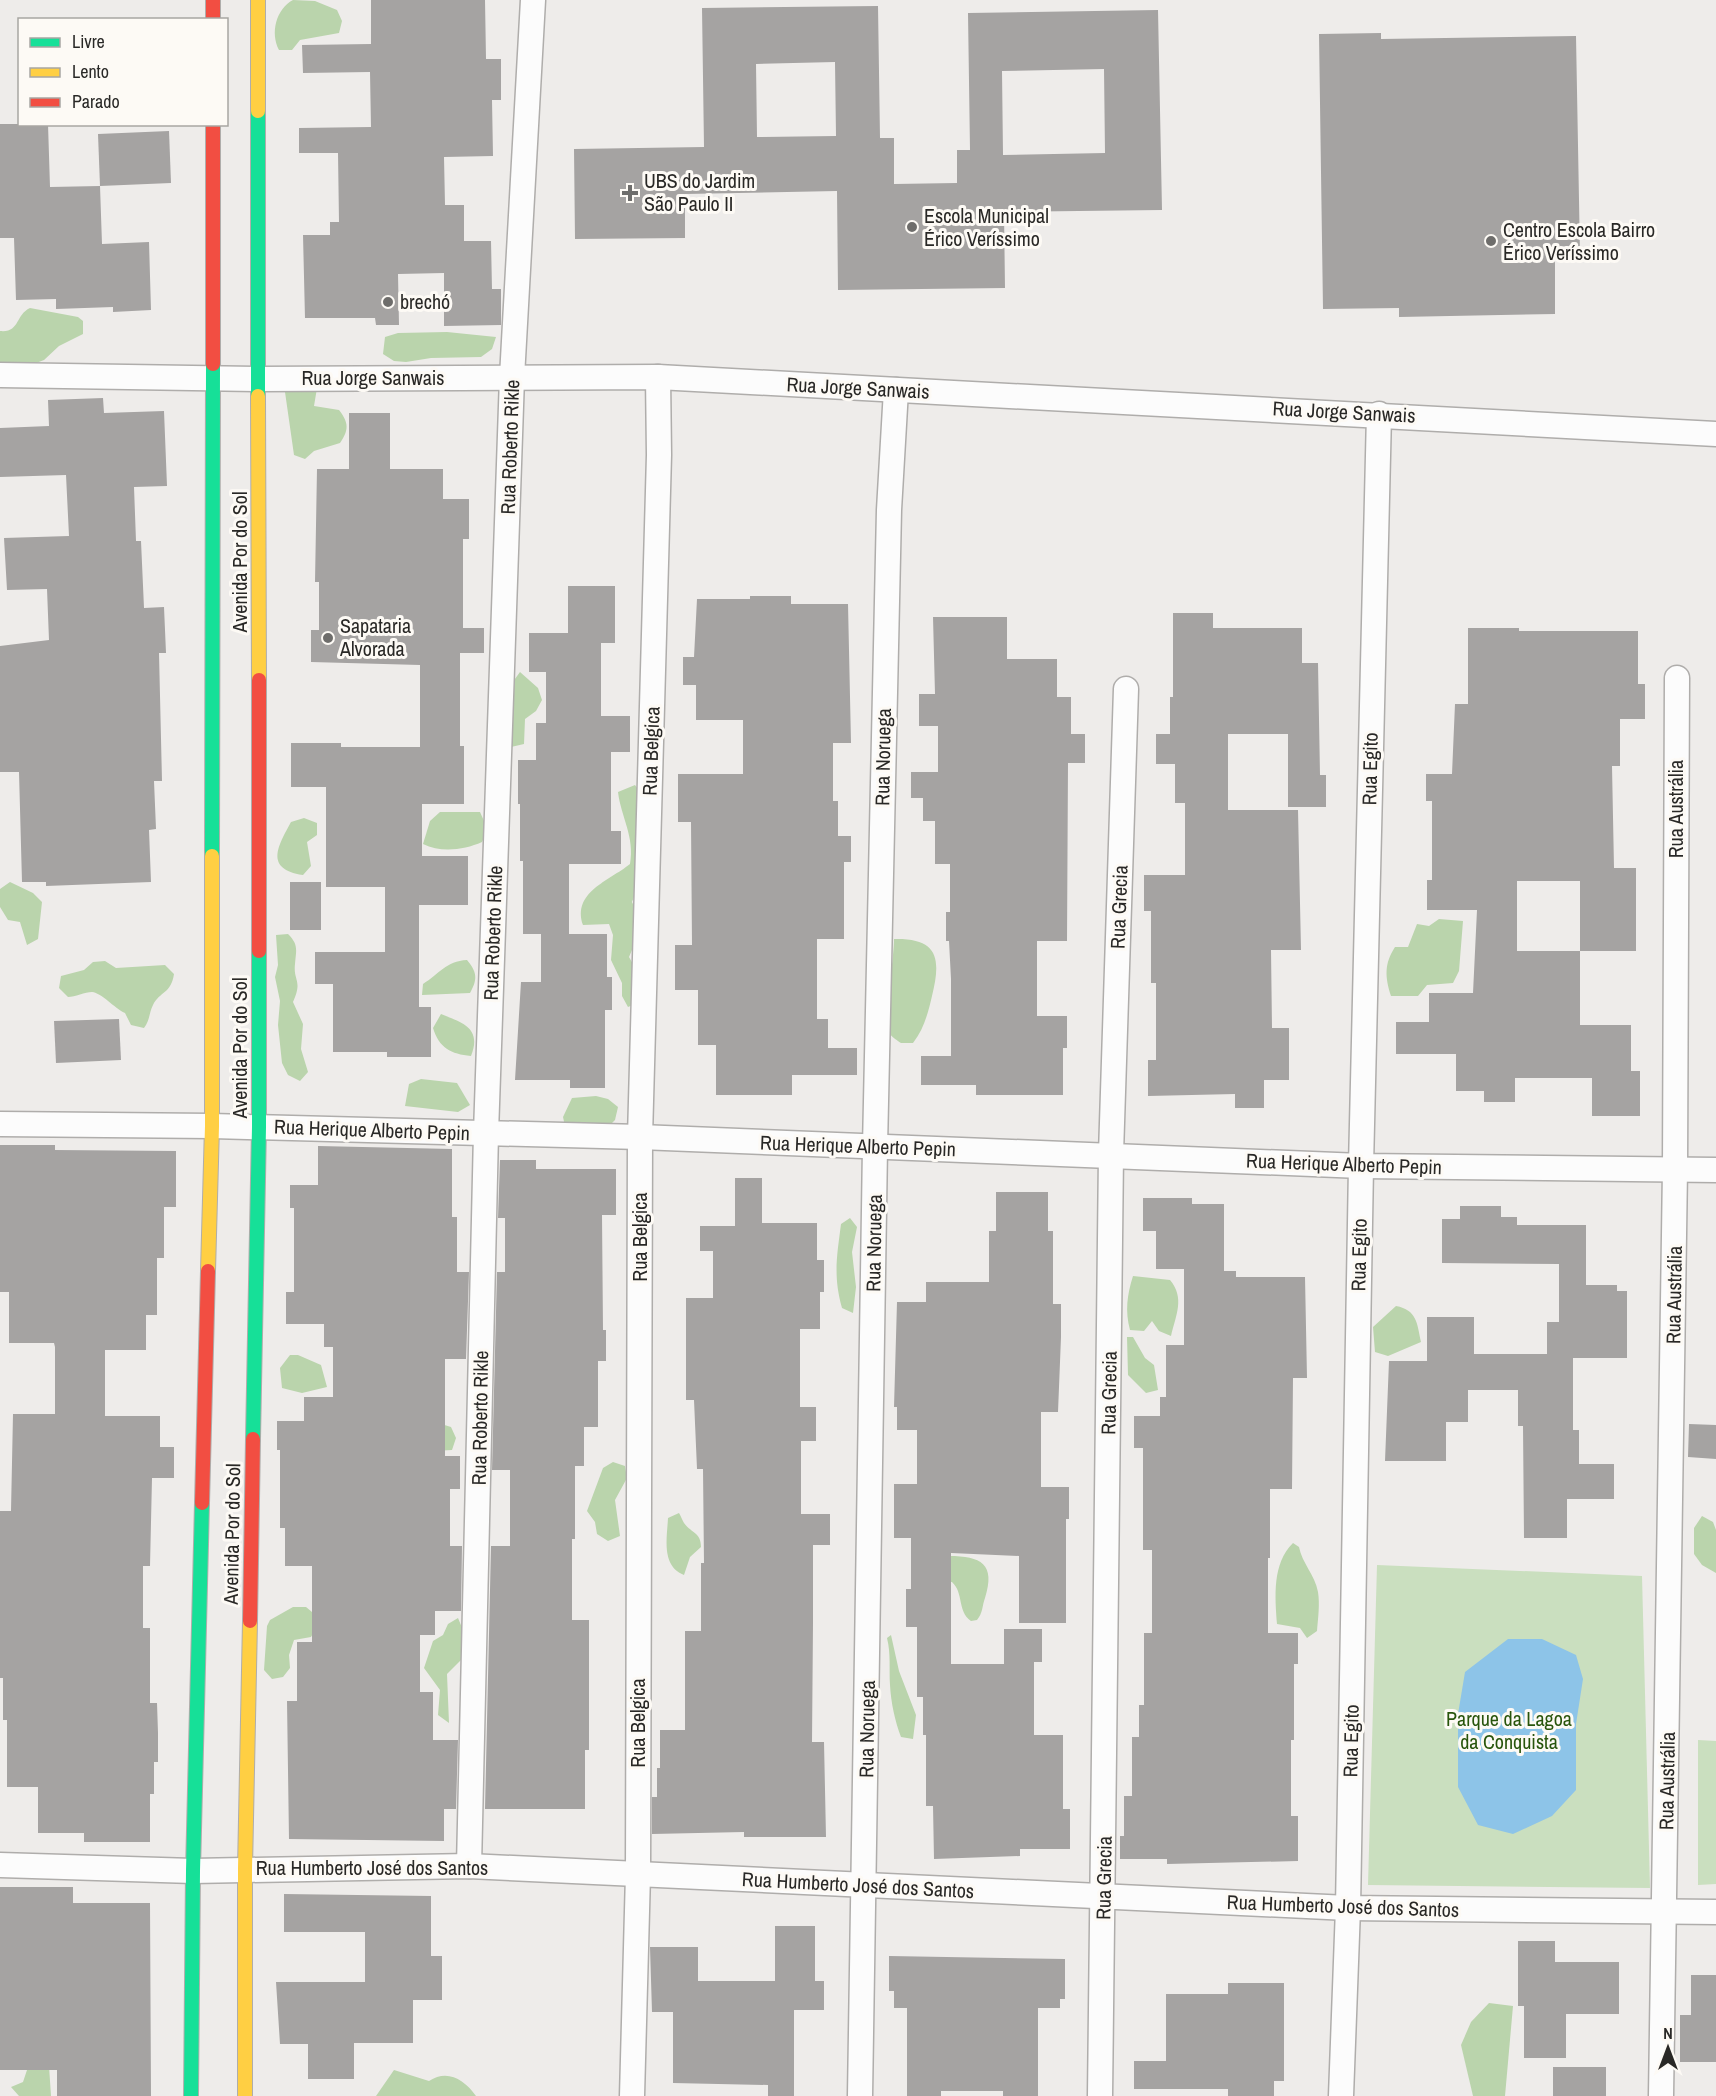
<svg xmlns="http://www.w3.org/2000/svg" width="1716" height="2096" viewBox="0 0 1716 2096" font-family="'Archivo Narrow',sans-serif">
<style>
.green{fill:#cadfbf}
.forest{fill:#bad4ac}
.water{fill:#8dc4e8}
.building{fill:#a5a3a2;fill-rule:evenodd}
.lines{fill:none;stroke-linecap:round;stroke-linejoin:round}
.street-casing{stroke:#afadab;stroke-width:27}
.fast-casing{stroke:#afadab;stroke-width:16}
.slow-casing{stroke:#afadab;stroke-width:16}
.jam-casing{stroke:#afadab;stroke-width:16}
.street{stroke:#fcfcfc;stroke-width:24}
.fast{stroke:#16e098;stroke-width:14}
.slow{stroke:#ffcf43;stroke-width:14}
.jam{stroke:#f24e42;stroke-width:14}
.poi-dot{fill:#6e6d6b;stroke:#fdfaf5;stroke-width:2}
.labels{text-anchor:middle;stroke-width:6;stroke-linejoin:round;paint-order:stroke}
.poi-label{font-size:20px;fill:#292826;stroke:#fdfaf5;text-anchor:start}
.street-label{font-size:20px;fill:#292826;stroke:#fdfaf5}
.park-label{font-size:20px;fill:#28550c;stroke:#fdfaf5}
</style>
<rect width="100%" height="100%" fill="#eeecea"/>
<g class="green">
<polygon points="1377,1565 1642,1576 1650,1888 1368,1885"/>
<polygon points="1698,1740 1716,1741 1716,1884 1698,1885"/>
</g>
<g class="forest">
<path d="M 293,0 L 315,1 L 337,10 L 342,21 L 339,33 L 300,40 L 292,50 L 279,50 C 270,33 276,9 293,0 Z"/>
<path d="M 30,308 L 78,317 L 83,321 L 83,334 L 59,346 L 44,360 L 31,365 L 0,366 L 0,331 C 20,333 15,315 30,308 Z"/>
<polygon points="447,332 496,337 492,349 481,357 431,358 406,362 394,361 383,354 385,337 398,333"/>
<path d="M 294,384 L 317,388 L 314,406 L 339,410 C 349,423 349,430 340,443 L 314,451 L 305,459 L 294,455 L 285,392 Z"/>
<polygon points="520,672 538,688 542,700 536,711 525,719 524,744 511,747 505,737 512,683"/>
<path d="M 635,785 L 642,795 L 636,829 L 641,879 L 632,902 L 643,924 L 629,957 L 641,978 L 640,1002 L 628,1007 L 622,996 L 622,983 L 611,960 L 613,935 L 609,924 L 583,925 C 572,892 609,881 630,864 C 635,837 621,817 618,792 Z"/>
<path d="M 440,812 L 480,812 L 488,830 L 482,842 C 464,850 441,853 423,844 L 430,821 Z"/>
<path d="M 304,818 L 317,823 L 317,835 L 307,842 L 311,866 L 303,875 C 264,869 278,846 291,822 Z"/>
<polygon points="10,882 33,893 42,902 38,939 27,945 20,922 8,920 0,907 0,889"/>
<path d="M 1439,919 L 1463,921 L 1459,971 L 1453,983 L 1427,985 L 1418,996 L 1391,996 C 1385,977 1384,964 1395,947 L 1408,947 L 1417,924 L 1429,926 Z"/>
<path d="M 288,934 C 299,945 296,950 295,964 C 293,981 303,980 293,1002 L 303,1024 L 301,1049 L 308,1072 L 300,1081 L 288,1075 L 282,1063 L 278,1025 L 280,1001 L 275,977 L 278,965 L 276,935 Z"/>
<path d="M 894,939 C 939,938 941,959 932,996 C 928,1013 924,1029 913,1043 L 901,1043 C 898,1041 892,1037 890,1034 C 884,1022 894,958 894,939 Z"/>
<path d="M 467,960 C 477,972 478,979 470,993 L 422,995 L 423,984 C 439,974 446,961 467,960 Z"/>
<path d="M 105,961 L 116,968 L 165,965 L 174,974 C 171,994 160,991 153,1005 C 149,1013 150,1020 144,1028 L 131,1025 L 125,1013 C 114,1008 102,993 92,992 C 85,992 75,997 68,997 L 59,988 L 61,976 L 84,970 L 93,962 Z"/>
<path d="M 441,1014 C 463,1023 482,1028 471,1056 C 451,1054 439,1048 433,1028 Z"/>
<polygon points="421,1079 457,1083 470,1105 458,1112 405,1106 409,1084"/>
<polygon points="596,1096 608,1099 618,1107 615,1120 606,1129 565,1126 563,1117 572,1098"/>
<path d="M 850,1218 L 857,1227 L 852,1252 L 856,1287 L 853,1313 L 842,1308 C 833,1276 837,1256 841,1224 Z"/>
<path d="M 1133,1276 L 1170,1280 C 1185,1298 1176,1315 1171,1336 L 1159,1331 L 1152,1321 L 1144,1331 L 1130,1330 C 1125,1311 1127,1295 1133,1276 Z"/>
<path d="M 1396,1306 C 1417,1310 1417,1323 1421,1342 L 1388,1356 L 1375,1352 L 1373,1327 Z"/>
<polygon points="1127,1337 1133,1337 1145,1358 1154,1365 1158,1390 1146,1393 1128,1375"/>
<polygon points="290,1355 298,1355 321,1365 327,1387 302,1393 282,1388 280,1368"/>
<polygon points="438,1423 451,1427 456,1438 452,1450 433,1451"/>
<polygon points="613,1462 625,1466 627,1478 615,1500 620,1536 608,1541 597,1534 595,1522 587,1511 603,1468"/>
<path d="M 679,1513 C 681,1516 682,1520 684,1523 C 691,1533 701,1532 701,1547 L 690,1557 L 684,1575 C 661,1566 667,1538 668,1518 Z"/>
<polygon points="1702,1516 1713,1522 1716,1530 1716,1573 1702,1565 1694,1554 1694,1528"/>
<path d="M 1293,1543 L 1299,1547 C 1302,1563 1315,1575 1318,1592 C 1320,1604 1318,1619 1317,1631 L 1307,1638 L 1300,1628 L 1277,1624 C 1275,1596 1272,1564 1293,1543 Z"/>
<path d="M 949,1556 C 981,1556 996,1564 985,1598 C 982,1606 983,1613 977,1620 L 971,1621 C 957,1611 964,1593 952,1582 L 940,1583 Z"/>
<polygon points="293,1607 306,1607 312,1612 315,1630 311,1637 294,1640 289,1655 290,1668 283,1677 272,1679 264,1670 267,1626 270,1620"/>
<polygon points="458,1618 463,1630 465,1656 447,1674 449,1723 438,1715 440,1690 424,1668 433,1641 443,1635 448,1624"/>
<path d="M 891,1635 L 899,1671 L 916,1715 L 913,1739 L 901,1737 C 895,1721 891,1703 890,1685 C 889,1669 891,1654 887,1638 Z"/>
<polygon points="1489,2003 1513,2006 1505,2096 1473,2096 1461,2045 1471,2022"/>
<polygon points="31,2058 49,2066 51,2096 19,2096 11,2087 23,2082"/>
<path d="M 394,2070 L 429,2081 C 447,2069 464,2079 476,2096 L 376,2096 Z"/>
</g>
<polygon class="water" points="1508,1639 1542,1639 1576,1655 1583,1679 1576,1724 1576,1790 1552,1816 1513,1834 1478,1825 1458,1787 1458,1714 1465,1672"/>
<g class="building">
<polygon points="371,0 485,0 486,59 501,59 501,100 492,100 493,156 444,157 445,205 464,205 464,241 491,241 492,289 501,289 501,325 444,326 444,273 398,274 399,325 376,325 375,318 305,318 303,235 330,235 330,222 339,222 338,153 299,153 299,128 371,127 370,72 303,73 302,45 371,44"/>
<path d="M 878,6 L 880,138 L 894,138 L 894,184 L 957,183 L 957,150 L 970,150 L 968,13 L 1158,10 L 1162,210 L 1004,212 L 1005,288 L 838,290 L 837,191 L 685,194 L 685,238 L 575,239 L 574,149 L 704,147 L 702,8 ZM 835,62 L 836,136 L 757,137 L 756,64 ZM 1104,69 L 1105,153 L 1003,155 L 1002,71 Z"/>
<polygon points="1381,33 1381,39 1576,36 1580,255 1555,255 1555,314 1399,317 1399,308 1323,309 1319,34"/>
<polygon points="0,124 48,124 50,187 100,186 102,244 149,242 151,310 113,312 113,307 56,309 56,299 16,300 14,238 0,238"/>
<polygon points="169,131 171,183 100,186 98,134"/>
<polygon points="103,398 104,413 164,411 167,486 134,487 136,541 141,541 144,608 164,607 166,653 159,653 162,781 154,781 156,829 149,830 151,882 46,886 46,882 22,882 19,772 0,772 0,646 49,640 47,589 7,590 4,538 69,536 66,475 0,477 0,428 49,426 48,400"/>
<polygon points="349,413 390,413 390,469 443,469 443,499 469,499 469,539 463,539 463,628 484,628 484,653 460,653 460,746 464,746 464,804 422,804 422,856 468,856 468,905 419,905 419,1007 431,1007 431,1057 387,1057 387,1052 333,1052 333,984 315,984 315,952 385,952 385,887 326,887 326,787 291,787 291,743 341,743 341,747 420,747 420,665 311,662 311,630 319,630 319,582 315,582 317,469 349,469"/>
<polygon points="568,586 615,586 615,643 601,643 601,716 630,716 630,752 611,752 611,831 621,831 621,864 569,864 569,934 607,934 607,977 612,977 612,1010 605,1010 605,1088 570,1088 570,1080 515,1080 521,982 541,982 541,934 523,934 523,861 520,861 520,804 518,804 518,760 536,760 536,723 546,723 546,672 529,672 529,633 568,633"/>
<polygon points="750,596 791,596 791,604 848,604 851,743 833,743 833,801 838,801 838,836 851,836 851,862 844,862 844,939 817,939 817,1019 828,1019 828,1048 857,1048 857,1075 792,1075 792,1095 716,1095 716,1045 698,1045 698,990 675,990 675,945 692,945 691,822 678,822 678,774 743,774 743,720 696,720 696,685 683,685 683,657 694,657 697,599 750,599"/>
<polygon points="1173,613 1213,613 1213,628 1302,628 1302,663 1318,663 1320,775 1326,775 1326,807 1288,807 1288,734 1228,734 1228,810 1298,810 1301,950 1271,950 1272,1028 1289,1028 1289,1080 1264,1080 1264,1108 1235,1108 1235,1094 1148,1096 1148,1060 1156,1060 1156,983 1151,983 1151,911 1144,911 1144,875 1185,875 1185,803 1175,803 1175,764 1156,764 1156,734 1170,734 1170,697 1173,697"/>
<polygon points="933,617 1007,617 1007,659 1057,659 1057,697 1071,697 1071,734 1085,734 1085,763 1068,763 1067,941 1037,941 1037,1016 1067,1016 1067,1048 1063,1048 1063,1095 976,1095 976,1085 921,1085 921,1056 951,1056 951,979 949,941 946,941 946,912 950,912 950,864 935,864 935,821 923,821 923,798 911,798 911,772 938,772 938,726 919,726 919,694 935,694"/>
<path d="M 1468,628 L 1519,628 L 1519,631 L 1638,631 L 1638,684 L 1645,684 L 1645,719 L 1620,719 L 1620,766 L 1612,766 L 1614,868 L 1636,868 L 1636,951 L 1580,951 L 1580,1025 L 1631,1025 L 1631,1071 L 1640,1071 L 1640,1116 L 1592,1116 L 1592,1078 L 1515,1078 L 1515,1102 L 1484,1102 L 1484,1091 L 1456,1091 L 1456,1054 L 1396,1054 L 1396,1022 L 1429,1022 L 1429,993 L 1473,993 L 1477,910 L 1427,910 L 1427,880 L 1432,880 L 1432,801 L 1426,801 L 1426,774 L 1452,774 L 1455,704 L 1468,704 ZM 1517,881 L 1580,881 L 1580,951 L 1517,951 Z"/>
<rect x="290" y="882" width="31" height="48"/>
<polygon points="119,1019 121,1060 56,1063 54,1021"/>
<polygon points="0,1145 55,1145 55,1150 176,1151 176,1207 164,1207 164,1258 157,1258 157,1315 146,1315 146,1350 105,1350 105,1416 160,1416 160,1447 174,1447 174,1478 152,1478 150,1566 143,1566 143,1628 150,1628 150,1703 157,1703 158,1733 158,1762 154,1762 154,1794 150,1794 150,1842 84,1842 84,1833 38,1833 38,1787 7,1787 7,1720 3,1720 3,1678 0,1678 0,1511 11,1511 13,1414 55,1414 55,1347 54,1343 9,1343 9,1292 0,1292"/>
<polygon points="318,1146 452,1149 452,1217 457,1217 457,1272 469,1272 466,1359 445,1359 445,1456 460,1456 460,1489 450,1489 450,1546 462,1546 461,1611 435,1611 435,1635 420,1635 420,1692 433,1692 433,1740 458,1740 456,1809 444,1809 444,1841 289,1839 287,1701 297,1701 297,1642 312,1642 312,1566 285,1566 285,1528 280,1528 280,1450 277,1450 277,1421 304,1421 304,1397 333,1397 333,1347 324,1347 324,1324 286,1324 286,1292 294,1292 294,1208 290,1208 290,1185 318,1185"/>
<polygon points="500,1160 536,1160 536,1169 616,1169 616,1215 602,1215 603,1330 606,1330 606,1361 598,1361 598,1427 584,1427 584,1466 575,1466 575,1539 572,1539 572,1620 589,1620 589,1750 585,1750 585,1809 485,1809 491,1546 510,1546 510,1470 492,1470 497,1272 505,1272 505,1218 498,1218"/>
<polygon points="735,1178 762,1178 762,1223 817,1223 817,1260 824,1260 824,1292 820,1292 820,1329 800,1329 800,1407 816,1407 816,1441 801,1441 801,1514 830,1514 830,1545 813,1545 813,1623 812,1742 824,1742 826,1837 744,1837 744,1832 652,1834 652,1797 657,1797 657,1768 660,1768 660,1730 685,1730 685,1631 701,1631 701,1563 704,1563 703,1469 697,1469 694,1400 686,1400 686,1298 713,1298 713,1251 700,1251 700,1226 735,1226"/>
<polygon points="996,1192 1048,1192 1048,1231 1053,1231 1053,1304 1061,1304 1061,1337 1058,1412 1041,1412 1041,1487 1069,1487 1069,1519 1066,1519 1066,1623 1019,1623 1019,1556 951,1553 951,1664 1004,1664 1004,1629 1042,1629 1042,1662 1034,1662 1034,1735 1063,1735 1063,1809 1070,1809 1070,1849 1020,1849 1020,1856 934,1859 933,1806 926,1806 926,1735 923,1735 923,1697 917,1697 917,1627 906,1627 906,1589 911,1589 911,1538 894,1538 894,1484 917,1484 917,1430 897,1430 897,1407 894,1407 897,1302 926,1302 926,1282 989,1282 989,1231 996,1231"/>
<polygon points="1143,1198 1192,1198 1192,1204 1224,1204 1224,1271 1236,1271 1236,1277 1305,1277 1307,1378 1293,1378 1292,1489 1270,1489 1270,1558 1268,1558 1268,1633 1298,1633 1298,1664 1294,1664 1294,1740 1291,1740 1291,1816 1298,1816 1298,1861 1167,1864 1167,1859 1120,1859 1120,1836 1124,1836 1124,1796 1132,1796 1132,1737 1139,1737 1139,1705 1144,1705 1144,1633 1152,1633 1152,1550 1143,1550 1143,1448 1134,1448 1134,1416 1160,1416 1160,1397 1166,1397 1166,1345 1184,1345 1184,1269 1156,1269 1156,1231 1143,1231"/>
<polygon points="1460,1206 1501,1206 1501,1217 1517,1217 1517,1225 1586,1225 1586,1285 1617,1285 1617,1291 1627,1291 1627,1358 1573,1358 1573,1430 1579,1430 1579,1464 1614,1464 1614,1499 1567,1499 1567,1538 1524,1538 1523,1426 1518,1426 1518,1390 1468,1390 1468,1422 1446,1422 1446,1461 1385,1461 1389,1361 1427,1361 1427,1317 1474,1317 1474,1354 1547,1354 1547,1322 1559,1322 1559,1264 1442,1263 1442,1219 1460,1219"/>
<polygon points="1689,1424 1716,1425 1716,1459 1688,1457"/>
<polygon points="0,1887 73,1887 73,1903 150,1903 151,2096 57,2096 57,2070 0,2070"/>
<polygon points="284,1894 431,1896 431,1956 442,1956 442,2000 413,2000 413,2043 354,2043 354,2079 308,2079 308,2044 280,2044 276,1982 365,1982 365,1932 284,1932"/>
<polygon points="775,1926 815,1926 815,1981 824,1981 824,2010 794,2010 794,2096 768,2096 768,2085 673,2083 673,2012 652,2012 650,1947 698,1947 698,1981 775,1981"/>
<polygon points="1518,1941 1555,1941 1555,1962 1619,1962 1619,2014 1566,2014 1566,2058 1524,2058 1524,2006 1518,2006"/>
<polygon points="889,1956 1065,1959 1065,1999 1060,1999 1060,2008 1038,2008 1038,2096 1003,2096 1003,2091 941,2091 941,2096 907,2096 907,2008 894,2008 894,1991 889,1991"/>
<polygon points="1691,1975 1716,1975 1716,2062 1680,2062 1680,2015 1691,2015"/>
<polygon points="1228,1983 1284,1983 1284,2081 1274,2081 1274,2096 1228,2096 1228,2089 1134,2089 1134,2061 1166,2061 1166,1994 1228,1994"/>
<rect x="1553" y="2067" width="53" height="29"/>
</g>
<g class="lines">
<g class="street-casing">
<g id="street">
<polyline points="0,375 260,379 658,377 1716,434"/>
<polyline points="0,1124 212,1126 640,1137 1361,1166 1716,1170"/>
<polyline points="0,1865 193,1871 469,1866 1348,1908 1716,1912"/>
<polyline points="469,1866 486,1133 512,377 533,0"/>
<polyline points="632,2096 638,1874 640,1137 659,455 658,377"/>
<polyline points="860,2096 875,1147 889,510 896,390"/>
<polyline points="1100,2096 1111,1154 1126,689"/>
<polyline points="1341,2096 1348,1908 1361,1166 1379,414"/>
<polyline points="1661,2096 1675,1169 1677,678"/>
</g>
</g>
<g class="fast-casing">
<g id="fast">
<polyline points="258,111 258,396"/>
<polyline points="212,856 213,364"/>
<polyline points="253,1439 259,1127 259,951"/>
<polyline points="191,2096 193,1871 202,1503"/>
</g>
</g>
<g class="slow-casing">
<g id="slow">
<polyline points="258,0 258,111"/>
<polyline points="258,396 259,680"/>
<polyline points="208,1271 212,1126 212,856"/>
<polyline points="245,2096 245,1869 250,1621"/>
</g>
</g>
<g class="jam-casing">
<g id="jam">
<polyline points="213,0 213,20"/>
<polyline points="213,364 213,124"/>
<polyline points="259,680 259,951"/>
<polyline points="202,1503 208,1271"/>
<polyline points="250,1621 253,1439"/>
</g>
</g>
<use href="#street" class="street"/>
<use href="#fast" class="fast"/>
<use href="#slow" class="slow"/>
<use href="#jam" class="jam"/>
</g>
<g class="poi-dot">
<path d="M627 184h6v6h6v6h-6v6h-6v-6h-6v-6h6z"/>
<circle cx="912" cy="227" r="6"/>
<circle cx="1491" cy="241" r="6"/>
<circle cx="388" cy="302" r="6"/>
<circle cx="328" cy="638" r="6"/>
</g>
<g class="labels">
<g class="poi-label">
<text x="644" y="188">UBS do Jardim<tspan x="644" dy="23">São Paulo II</tspan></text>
<text x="924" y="223">Escola Municipal<tspan x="924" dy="23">Érico Veríssimo</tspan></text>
<text x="1503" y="237">Centro Escola Bairro<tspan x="1503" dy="23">Érico Veríssimo</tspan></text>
<text x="400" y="309">brechó</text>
<text x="340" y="633">Sapataria<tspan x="340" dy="23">Alvorada</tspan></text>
</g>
<g class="street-label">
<text x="373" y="385">Rua Jorge Sanwais</text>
<text transform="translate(858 388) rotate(3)" y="7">Rua Jorge Sanwais</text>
<text transform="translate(1344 412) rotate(3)" y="7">Rua Jorge Sanwais</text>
<text transform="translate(510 447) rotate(-88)" y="7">Rua Roberto Rikle</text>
<text transform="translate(240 562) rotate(-90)" y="7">Avenida Por do Sol</text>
<text transform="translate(651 751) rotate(-88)" y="7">Rua Belgica</text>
<text transform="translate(883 757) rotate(-89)" y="7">Rua Noruega</text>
<text transform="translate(1370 769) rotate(-89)" y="7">Rua Egito</text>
<text transform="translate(1676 809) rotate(-90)" y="7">Rua Austrália</text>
<text transform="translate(1119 907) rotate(-88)" y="7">Rua Grecia</text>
<text transform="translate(493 933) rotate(-88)" y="7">Rua Roberto Rikle</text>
<text transform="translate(240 1048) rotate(-90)" y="7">Avenida Por do Sol</text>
<text transform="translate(372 1130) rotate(2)" y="7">Rua Herique Alberto Pepin</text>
<text transform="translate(858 1146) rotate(2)" y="7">Rua Herique Alberto Pepin</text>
<text transform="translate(1344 1164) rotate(2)" y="7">Rua Herique Alberto Pepin</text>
<text transform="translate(640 1237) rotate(-90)" y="7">Rua Belgica</text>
<text transform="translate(874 1243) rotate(-89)" y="7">Rua Noruega</text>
<text transform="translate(1359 1255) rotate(-89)" y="7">Rua Egito</text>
<text transform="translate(1674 1295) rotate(-89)" y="7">Rua Austrália</text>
<text transform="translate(1109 1393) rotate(-89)" y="7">Rua Grecia</text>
<text transform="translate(480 1418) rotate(-89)" y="7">Rua Roberto Rikle</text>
<text transform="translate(232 1534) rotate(-89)" y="7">Avenida Por do Sol</text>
<text transform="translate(638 1723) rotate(-90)" y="7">Rua Belgica</text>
<text transform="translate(867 1729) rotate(-89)" y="7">Rua Noruega</text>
<text transform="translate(1351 1741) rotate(-89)" y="7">Rua Egito</text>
<text transform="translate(1667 1781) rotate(-89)" y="7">Rua Austrália</text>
<text x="372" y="1875">Rua Humberto José dos Santos</text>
<text transform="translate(1104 1878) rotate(-89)" y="7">Rua Grecia</text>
<text transform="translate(858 1885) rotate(3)" y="7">Rua Humberto José dos Santos</text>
<text transform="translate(1343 1906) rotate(2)" y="7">Rua Humberto José dos Santos</text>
</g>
<g class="park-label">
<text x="1509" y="1726">Parque da Lagoa<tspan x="1509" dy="23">da Conquista</tspan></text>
</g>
</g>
<rect x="18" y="18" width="210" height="108" fill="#fdfaf5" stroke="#a8a6a2" stroke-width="1.5"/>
<rect x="30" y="38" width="30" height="9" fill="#16e098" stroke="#a8a6a2" stroke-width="1.5"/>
<text x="72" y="48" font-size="18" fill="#292826">Livre</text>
<rect x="30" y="68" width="30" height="9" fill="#ffcf43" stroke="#a8a6a2" stroke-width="1.5"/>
<text x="72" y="78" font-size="18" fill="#292826">Lento</text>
<rect x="30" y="98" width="30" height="9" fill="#f24e42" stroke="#a8a6a2" stroke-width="1.5"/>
<text x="72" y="108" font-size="18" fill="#292826">Parado</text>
<g transform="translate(1668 2048)" stroke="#fdfaf5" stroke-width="4.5" paint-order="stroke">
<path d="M0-4.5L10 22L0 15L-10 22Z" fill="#292826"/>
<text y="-9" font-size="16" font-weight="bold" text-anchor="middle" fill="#292826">N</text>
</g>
</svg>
